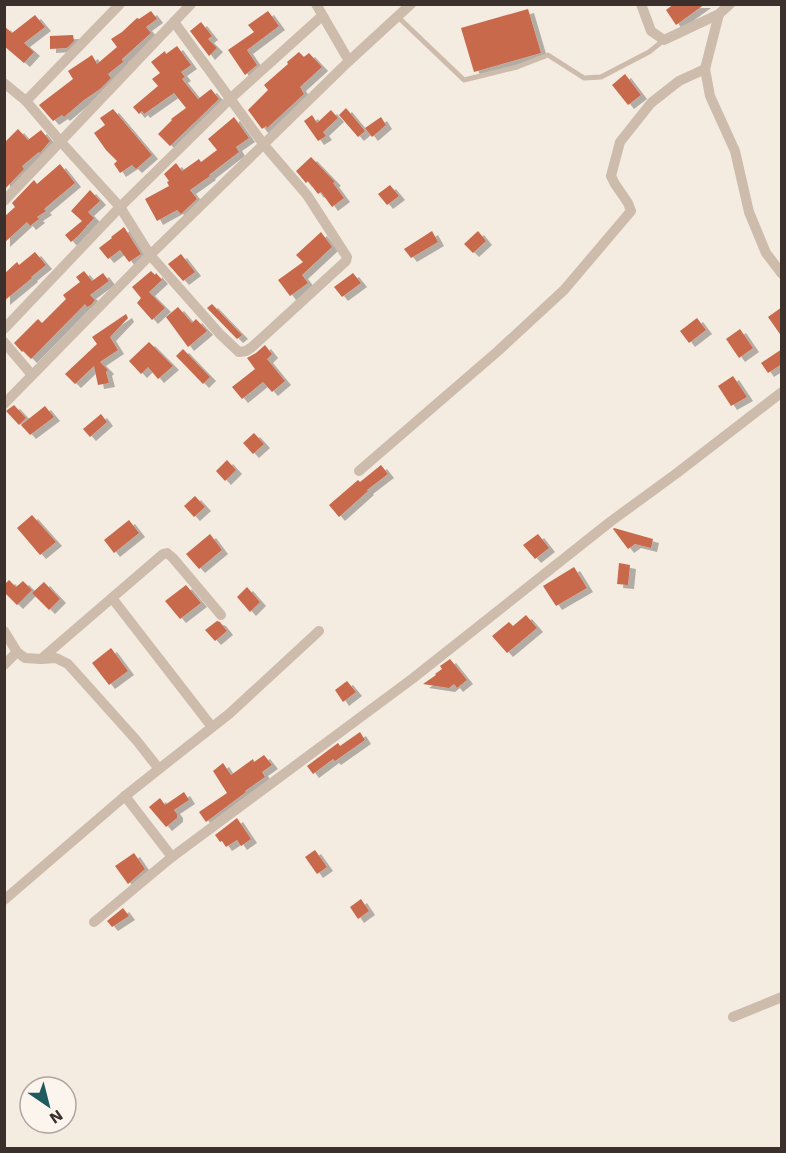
<svg xmlns="http://www.w3.org/2000/svg" width="786" height="1153" viewBox="0 0 786 1153" font-family="'Work Sans',sans-serif">
<style>
.building{fill:#c8694b;filter:url(#shadow)}
.lines{fill:none;stroke-linecap:round;stroke-linejoin:round}
.service{stroke:#cdbbac;stroke-width:5}
.minor{stroke:#cdbbac;stroke-width:10}
</style>
<defs>
<filter id="shadow"><feDropShadow dx="6" dy="4" stdDeviation="0" flood-color="#0004"/></filter>
</defs>
<rect width="100%" height="100%" fill="#f4ebe1"/>
<g class="building">
<polygon points="674,4 705,4 676,25 666,10"/>
<polygon points="528,9 541,53 474,72 461,28"/>
<polygon points="151,11 157,19 146,27 151,33 122,59 123,62 108,74 111,78 100,89 84,100 64,117 62,115 53,121 39,105 73,79 68,71 92,55 97,64 117,47 111,39 122,32 137,18 139,19"/>
<polygon points="268,11 279,26 247,50 257,65 245,75 228,50 254,32 248,25"/>
<polygon points="35,15 45,27 24,43 34,52 24,63 4,46 4,26 12,33"/>
<polygon points="201,22 212,36 208,39 217,48 209,56 190,31"/>
<polygon points="73,35 74,41 67,48 50,49 50,36"/>
<polygon points="177,46 191,65 181,72 185,77 182,79 198,99 211,89 219,99 170,146 158,134 172,120 171,119 186,108 174,93 144,114 142,111 139,114 133,107 158,86 152,79 160,73 151,62 165,51 166,54"/>
<polygon points="299,52 304,57 309,53 322,67 300,87 304,94 267,128 266,126 262,129 248,110 268,90 264,85 288,64 287,62"/>
<polygon points="625,74 641,95 628,105 612,85"/>
<polygon points="346,108 365,131 358,137 339,115"/>
<polygon points="113,109 152,155 136,169 132,165 120,173 114,164 117,161 106,150 94,133 105,125 100,118"/>
<polygon points="331,110 338,118 323,132 326,136 318,141 304,121 312,115 317,123"/>
<polygon points="234,117 249,138 236,147 239,152 209,175 210,176 190,190 197,199 181,214 177,210 157,221 145,199 169,186 167,182 169,181 164,174 176,163 182,171 199,159 201,162 217,150 208,139"/>
<polygon points="381,117 386,125 372,137 365,128"/>
<polygon points="18,129 28,140 41,130 50,141 40,153 39,152 22,166 24,169 4,190 4,143"/>
<polygon points="311,157 335,182 333,183 344,198 332,207 321,192 318,194 308,181 306,183 296,171"/>
<polygon points="60,164 75,183 44,209 46,211 37,217 39,219 30,226 27,222 4,243 4,217 15,207 12,203 34,180 37,184"/>
<polygon points="390,185 399,196 387,205 378,194"/>
<polygon points="90,190 100,201 88,212 94,218 78,236 71,242 65,235 82,221 71,211"/>
<polygon points="124,227 141,254 129,262 120,250 108,259 99,248 112,238 111,237"/>
<polygon points="432,231 438,242 411,258 404,249"/>
<polygon points="478,231 486,241 473,253 464,244"/>
<polygon points="321,232 332,247 302,275 308,283 290,296 278,280 303,262 296,255"/>
<polygon points="35,252 46,265 31,277 32,278 4,301 4,274 17,262 19,265"/>
<polygon points="181,254 195,272 183,281 168,264"/>
<polygon points="84,271 92,281 103,273 109,281 90,295 95,300 91,305 87,307 85,304 31,359 23,351 22,352 14,343 38,319 42,323 66,299 63,295 80,282 76,277"/>
<polygon points="151,271 155,275 156,273 162,280 149,292 165,308 152,320 137,303 141,298 132,287"/>
<polygon points="353,273 361,283 342,297 334,287"/>
<polygon points="212,304 242,335 237,339 207,308"/>
<polygon points="178,307 192,323 196,319 207,331 188,347 166,317"/>
<polygon points="782,307 782,337 768,317"/>
<polygon points="126,314 128,318 110,337 118,350 100,362 108,370 106,372 109,383 98,385 94,366 75,384 65,374 97,344 92,337"/>
<polygon points="697,318 706,330 689,343 680,331"/>
<polygon points="740,329 753,348 739,358 726,339"/>
<polygon points="149,342 173,366 158,379 148,367 141,374 129,361"/>
<polygon points="265,345 272,354 267,359 285,381 272,392 263,382 242,399 232,387 255,369 247,358 256,353"/>
<polygon points="183,349 210,377 203,384 176,356"/>
<polygon points="782,349 782,364 768,373 761,363"/>
<polygon points="733,376 747,397 731,406 718,386"/>
<polygon points="14,405 26,418 19,425 6,411"/>
<polygon points="45,406 54,417 30,435 21,425"/>
<polygon points="101,414 107,422 90,437 83,429"/>
<polygon points="254,433 264,444 253,454 243,443"/>
<polygon points="227,460 236,470 225,481 216,471"/>
<polygon points="381,465 388,474 367,490 368,491 339,517 329,505 358,480 360,482"/>
<polygon points="195,496 205,507 194,517 184,506"/>
<polygon points="32,515 56,542 40,555 17,528"/>
<polygon points="129,520 139,533 114,553 104,540"/>
<polygon points="614,528 653,539 651,548 635,544 628,549 613,529"/>
<polygon points="210,534 222,550 199,569 186,554"/>
<polygon points="538,534 549,548 535,559 523,545"/>
<polygon points="619,563 630,565 628,585 617,584"/>
<polygon points="574,567 587,588 556,606 543,586"/>
<polygon points="9,580 16,587 23,581 32,590 17,605 4,592 4,585"/>
<polygon points="44,582 60,599 49,610 32,593"/>
<polygon points="186,585 201,603 180,619 165,601"/>
<polygon points="247,587 260,602 250,612 237,597"/>
<polygon points="526,615 537,628 507,653 492,636 509,622 513,626"/>
<polygon points="217,621 220,622 227,631 215,641 205,630"/>
<polygon points="111,648 128,671 109,685 92,663"/>
<polygon points="450,659 467,680 457,688 454,684 449,688 423,684 436,675 435,674 442,669 440,666"/>
<polygon points="347,681 356,692 343,702 335,690"/>
<polygon points="360,732 365,740 335,761 333,759 313,774 307,766 338,743 340,746"/>
<polygon points="264,755 272,765 262,772 265,777 245,791 246,792 206,822 199,812 227,793 213,771 223,763 231,775 253,759 254,762"/>
<polygon points="184,792 189,800 174,810 177,814 177,818 166,827 149,807 160,798 165,805"/>
<polygon points="237,818 251,839 241,846 237,840 226,847 222,841 220,842 215,835"/>
<polygon points="315,850 327,867 317,874 305,857"/>
<polygon points="134,853 145,869 128,884 115,866"/>
<polygon points="361,899 369,911 358,919 350,907"/>
<polygon points="123,908 129,916 112,927 107,921"/>
</g>
<g class="lines">
<polyline class="service" points="398,17 464,80 517,67 548,55 584,78 601,77 649,52 664,40"/>
<g class="minor">
<polyline points="120,4 26,101 61,142 120,207 150,255 219,333 239,352 246,351 252,347 346,261 347,257 307,195 264,145 174,22"/>
<polyline points="316,4 349,61"/>
<polyline points="641,4 651,31 664,40 719,14 730,4"/>
<polyline points="719,14 705,69 710,96 735,151 749,212 766,253 782,274"/>
<polyline points="4,83 26,101"/>
<polyline points="4,201 191,4"/>
<polyline points="4,329 120,207 231,98 322,16"/>
<polyline points="4,342 32,375"/>
<polyline points="4,404 150,255 349,61 411,4"/>
<polyline points="359,471 498,351 564,290 631,211 628,203 615,184 611,176 620,142 651,103 679,81 705,69"/>
<polyline points="112,598 212,727"/>
<polyline points="4,631 17,652 25,658 41,659 56,658 68,664 137,741 159,769 125,796 4,900"/>
<polyline points="41,659 163,554 167,553 173,558 221,615"/>
<polyline points="4,665 17,652"/>
<polyline points="159,769 229,714 319,631"/>
<polyline points="125,796 172,857"/>
<polyline points="94,922 172,857 412,679 610,522 677,473 782,392"/>
<polyline points="733,1017 782,997"/>
</g>
</g>
<rect width="786" height="1153" fill="none" stroke="#3b302b" stroke-width="12"/>
<g transform="translate(48 1105) rotate(145)"><circle r="28" fill="#fbf5ee" stroke="#aea6a0" stroke-width="1.5"/>
<path d="M0-4.5L10 22L0 15L-10 22Z" fill="#1f5a5e"/>
<text y="-9" font-size="16" font-weight="bold" text-anchor="middle" fill="#3b302b">N</text>
</g>
</svg>
